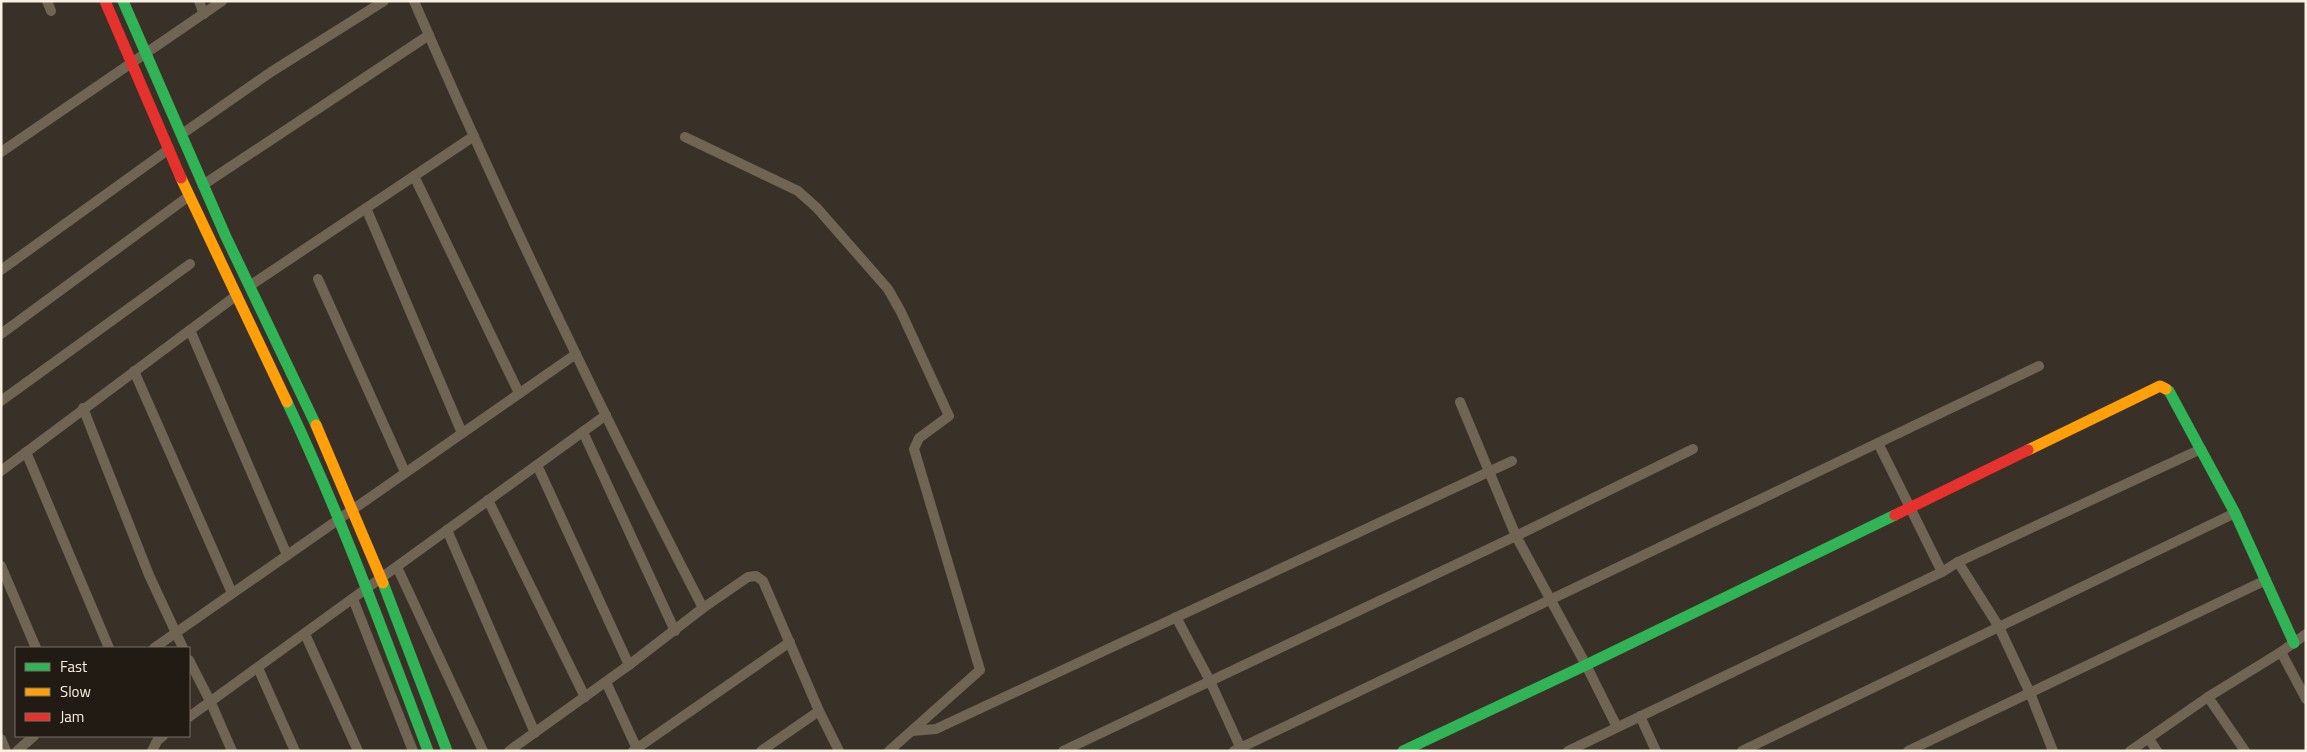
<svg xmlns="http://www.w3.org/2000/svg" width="2307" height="752" viewBox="0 0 2307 752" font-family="'Titillium Web',sans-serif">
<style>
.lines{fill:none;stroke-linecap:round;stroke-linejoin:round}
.street{stroke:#706454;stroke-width:10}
.fast{stroke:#30b455;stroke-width:11}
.slow{stroke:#ff9f0a;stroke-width:11}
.jam{stroke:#e5322d;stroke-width:11}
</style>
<rect width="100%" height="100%" fill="#393127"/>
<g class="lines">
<g class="street">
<polyline points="47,1 51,11"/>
<polyline points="199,1 204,14"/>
<path d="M 414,1 C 503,207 600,409 703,608 L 629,665 L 509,751"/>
<polyline points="182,134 271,72 384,1"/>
<polyline points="685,137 798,191 817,208 888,289 901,312 949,416 919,438 914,449 980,670 889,751"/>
<polyline points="1,152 222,1"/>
<polyline points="414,176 519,393"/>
<polyline points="203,185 429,35"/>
<polyline points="366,208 462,433"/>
<polyline points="1,270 169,149"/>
<polyline points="318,279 405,472"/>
<polyline points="251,285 474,136"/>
<polyline points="190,330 287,555"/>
<polyline points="1,334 189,196"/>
<polyline points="134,371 232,593"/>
<polyline points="1,401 190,264"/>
<polyline points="1460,402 1516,536 1586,665 1617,727"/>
<polyline points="83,408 149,575 183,648"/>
<polyline points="583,432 675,631"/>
<polyline points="1878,443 1942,572"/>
<polyline points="26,452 109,648"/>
<polyline points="537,465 629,665"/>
<polyline points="1,471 237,295"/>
<polyline points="488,500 585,697"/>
<polyline points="447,530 535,733"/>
<polyline points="1958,562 1999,627 2030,693 2053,751"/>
<polyline points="1,566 36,648"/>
<polyline points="397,567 483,751"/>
<polyline points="353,599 413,751"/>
<polyline points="703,608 748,577 756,576 763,581 819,711 839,751"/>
<polyline points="1176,617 1210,681 1242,751"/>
<polyline points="305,634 358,751"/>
<polyline points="154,648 576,354"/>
<polyline points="2281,652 2306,699"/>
<polyline points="189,660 211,703 232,751"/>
<polyline points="258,668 295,751"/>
<polyline points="606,682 638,751"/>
<polyline points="2208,697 2245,751"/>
<polyline points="1640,716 1656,751"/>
<polyline points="189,717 606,415"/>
<polyline points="912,731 936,729 1512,461"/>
<polyline points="1,739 6,751"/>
<polyline points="2149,739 2157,751"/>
<polyline points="17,751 34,736"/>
<polyline points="152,751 157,741 163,736"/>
<polyline points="633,751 790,642"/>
<polyline points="761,751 819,711"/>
<polyline points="1063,751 1516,536 1693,449"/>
<polyline points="1234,751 2039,366"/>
<polyline points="1568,751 1942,572 1958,562 2201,449"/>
<polyline points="1742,751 2235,513"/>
<polyline points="1908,751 2266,580"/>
<polyline points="2130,751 2208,697 2281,652 2306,634"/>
</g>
<g class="fast">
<polyline points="123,1 226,237 316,425"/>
<polyline points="2166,389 2169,391 2235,513 2294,643"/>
<path d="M 287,402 C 341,516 384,634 428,751"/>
<polyline points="383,583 447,751"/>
<polyline points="1403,751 1586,665 1895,515"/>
</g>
<g class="slow">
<polyline points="181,178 287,402"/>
<polyline points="316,425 383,583"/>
<polyline points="2028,450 2160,386 2166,389"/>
</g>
<g class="jam">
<polyline points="105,1 181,178"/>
<polyline points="1895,515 2028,450"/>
</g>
</g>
<rect width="2307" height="752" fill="none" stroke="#f9efe3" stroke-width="5"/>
<rect x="15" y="647" width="175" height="90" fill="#221b13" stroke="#787066"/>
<rect x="25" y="663" width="25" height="8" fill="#30b455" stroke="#787066"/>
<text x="60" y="672" font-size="15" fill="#f9efe3">Fast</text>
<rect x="25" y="688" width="25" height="8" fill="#ff9f0a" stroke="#787066"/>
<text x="60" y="697" font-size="15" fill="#f9efe3">Slow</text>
<rect x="25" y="713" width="25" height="8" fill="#e5322d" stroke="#787066"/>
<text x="60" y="722" font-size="15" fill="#f9efe3">Jam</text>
</svg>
